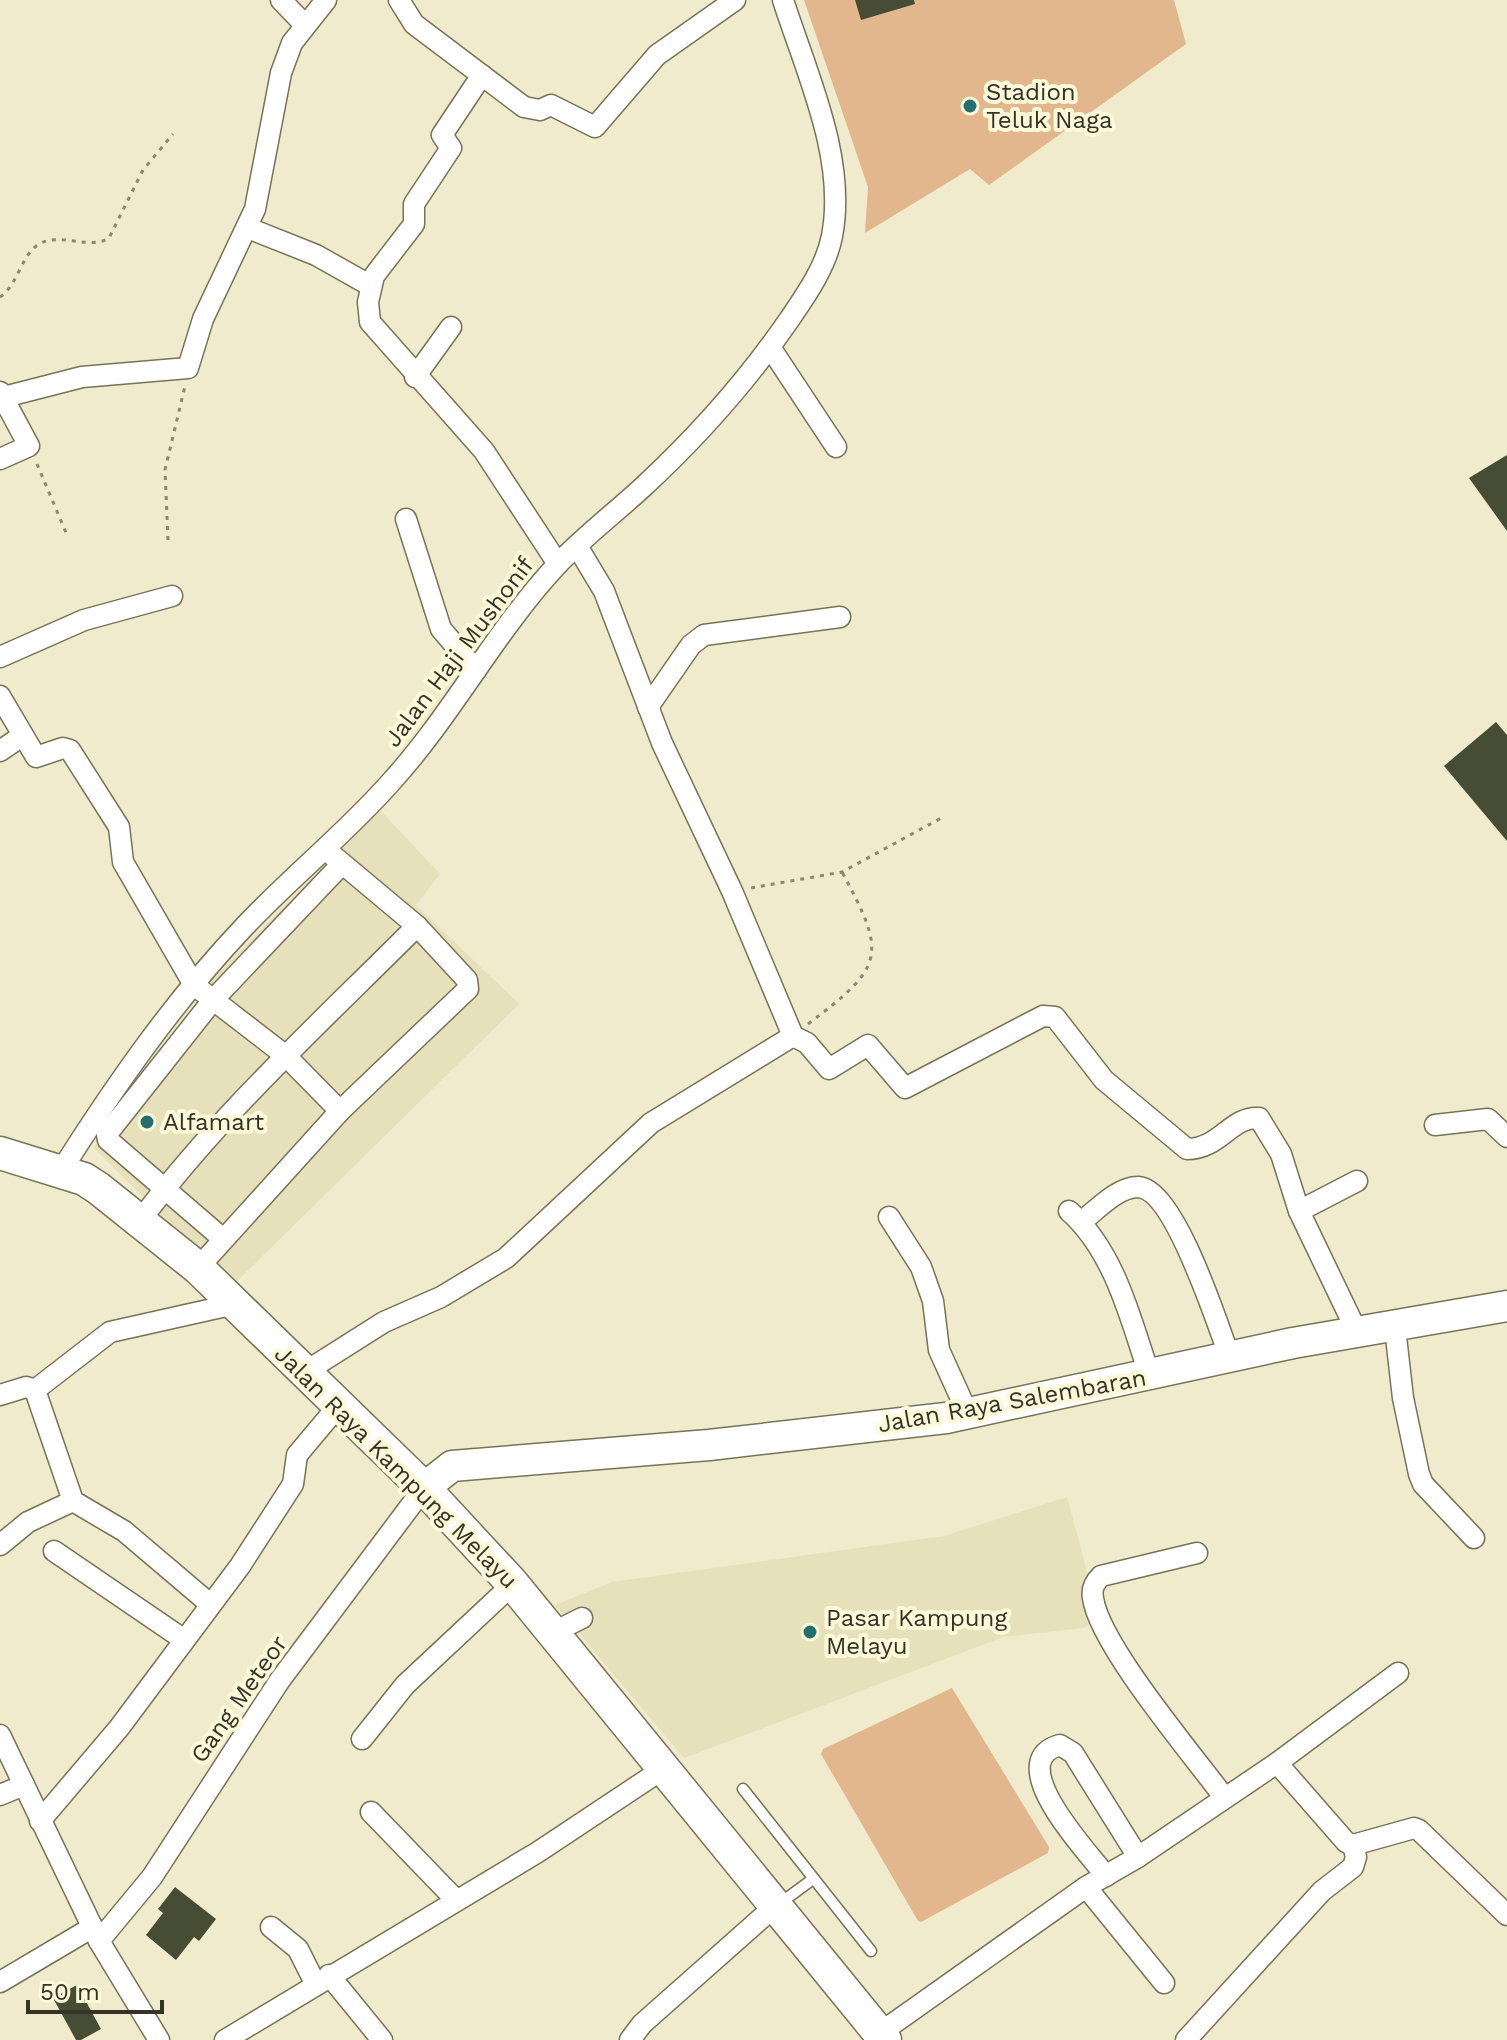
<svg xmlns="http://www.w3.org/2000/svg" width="1507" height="2040" viewBox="0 0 1507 2040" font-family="'Work Sans',sans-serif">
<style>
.built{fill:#e6e1ba}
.green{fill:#e3b78d}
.building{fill:#464d34}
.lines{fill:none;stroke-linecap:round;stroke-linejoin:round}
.lane-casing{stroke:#767357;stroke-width:13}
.street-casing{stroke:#767357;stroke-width:23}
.secondary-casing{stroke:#767357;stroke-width:33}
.primary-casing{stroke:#767357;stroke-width:35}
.path{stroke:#8a8772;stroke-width:3;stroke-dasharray:4 6;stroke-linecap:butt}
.lane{stroke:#fff;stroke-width:10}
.street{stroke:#fff;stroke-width:20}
.secondary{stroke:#fff;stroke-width:30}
.primary{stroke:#fff;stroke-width:32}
.poi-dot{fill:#247070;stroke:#fcf9d9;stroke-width:3}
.labels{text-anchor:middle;stroke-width:8;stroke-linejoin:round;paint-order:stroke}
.poi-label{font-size:24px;fill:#353327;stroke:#fcf9d9;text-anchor:start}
.street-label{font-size:24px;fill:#353327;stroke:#fcf9d9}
</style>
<rect width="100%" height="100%" fill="#efebcc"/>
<g class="built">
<polygon points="379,809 440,874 416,905 519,1004 232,1286 94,1148 210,982"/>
<polygon points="1067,1497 1099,1616 1084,1628 1003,1637 684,1758 555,1605 612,1582 944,1536"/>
</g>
<g class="green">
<polygon points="804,0 1174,0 1186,44 989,185 970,169 865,233 868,187"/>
<polygon points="952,1688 1049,1847 1048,1853 921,1922 918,1921 821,1754 823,1749"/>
</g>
<g class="building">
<polygon points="855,0 914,0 915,4 861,20"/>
<polygon points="1507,455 1507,531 1469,478"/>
<polygon points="1496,722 1507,735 1507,841 1444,766"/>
<polygon points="175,1887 216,1919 199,1941 194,1937 176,1960 146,1935 163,1913 158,1909"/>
<polygon points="77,1985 101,2029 81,2040 76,2040 53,1998"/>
</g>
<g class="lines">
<g class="lane-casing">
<g id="lane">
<polyline points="743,1789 871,1951"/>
<polyline points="779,1904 813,1879"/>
</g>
</g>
<g class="street-casing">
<g id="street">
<polyline points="281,0 305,25"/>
<polyline points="399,0 414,24 524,107 540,110 551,105 595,127 657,55 735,0"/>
<polyline points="482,75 442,135 451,148 414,204 414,224 374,276 368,302 370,322 484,451 558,564"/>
<polyline points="248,228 316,255 371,286"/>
<polyline points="770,347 836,447"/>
<polyline points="415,377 451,327"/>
<polyline points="0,392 29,446 0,459"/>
<polyline points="4,397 82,377 188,368 203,319 255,209 281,73 292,43 326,0"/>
<polyline points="406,519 441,629 476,670"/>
<path d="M 577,546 L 604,591 L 662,743 L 732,891 L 793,1036 L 807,1043 L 829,1069 L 868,1045 L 905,1088 L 1043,1016 L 1055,1017 L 1104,1080 L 1187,1149 C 1220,1149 1231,1116 1259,1118 L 1281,1154 L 1299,1211"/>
<polyline points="0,657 84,620 172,596"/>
<polyline points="0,696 36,757 63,748 70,750 119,827 123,862 194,985 286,1056 340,1111"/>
<polyline points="648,707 691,645 704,635 840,617"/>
<polyline points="0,751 22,736"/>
<polyline points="1435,1125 1488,1119 1507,1137"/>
<path d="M 59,1174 C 114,1087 173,1002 244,927 C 291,877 345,834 391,782 C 452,715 494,633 556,566 C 583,537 615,513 643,487 C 697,437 747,381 789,320 C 806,295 826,267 832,236 C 847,158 806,72 783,0"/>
<polyline points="1357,1181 1299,1211 1358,1334"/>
<path d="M 1069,1211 C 1115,1252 1131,1320 1150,1377"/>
<polyline points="889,1217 921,1267 933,1301 939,1350 968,1414"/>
<path d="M 140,1221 C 220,1114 322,1021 417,926"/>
<path d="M 1081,1222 C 1097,1210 1117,1187 1138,1187 C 1175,1189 1218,1326 1230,1358"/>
<polyline points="222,1238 108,1140 107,1134 213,1000 341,865"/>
<polyline points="198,1268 340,1111 468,989 467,980 417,926 325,849"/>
<polyline points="1395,1328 1403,1398 1419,1474 1423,1484 1474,1538"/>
<polyline points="305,1372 384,1322 441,1297 506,1258 651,1123 793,1036"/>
<polyline points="35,1390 110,1332 235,1304"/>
<polyline points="0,1395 26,1387 35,1390 73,1501 124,1531 210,1604"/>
<polyline points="0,1545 28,1522 73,1501"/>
<polyline points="54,1551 183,1639"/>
<path d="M 1197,1553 L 1101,1576 C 1095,1582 1091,1588 1093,1598 C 1099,1644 1192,1754 1224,1797"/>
<polyline points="552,1633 582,1618"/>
<polyline points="0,1735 99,1941 159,2040"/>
<polyline points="362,1739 405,1685 513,1584"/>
<polyline points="1277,1763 1346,1842 1353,1845 1414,1828 1419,1830 1507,1915"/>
<polyline points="0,1795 24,1785"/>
<polyline points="371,1812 455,1899"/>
<polyline points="40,1821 119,1728 240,1566 293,1484 297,1455 339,1405"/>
<path d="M 1106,1876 C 1087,1851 1001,1761 1060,1745 L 1073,1753 L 1138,1857"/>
<polyline points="1086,1887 1164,1983"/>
<polyline points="271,1927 298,1949 316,1985"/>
<polyline points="99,1941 152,1877 280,1680 424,1488"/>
<polyline points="329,1975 382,2040"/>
<polyline points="0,1982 93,1927"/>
<polyline points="880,2033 1086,1887 1138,1857 1277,1763 1398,1673"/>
<polyline points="225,2040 538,1852 663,1769"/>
<polyline points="630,2040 642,2024 774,1907"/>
<polyline points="1186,2040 1322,1891 1353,1867 1356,1857 1353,1845"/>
</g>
</g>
<g class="secondary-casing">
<polyline id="secondary" points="424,1488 452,1466 709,1445 946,1418 1293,1343 1507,1306"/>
</g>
<g class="primary-casing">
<polyline id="primary" points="0,1153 84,1179 98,1188 198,1268 424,1488 513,1584 885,2040"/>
</g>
<g class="path">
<path d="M 0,297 C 19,284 21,253 41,243 C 62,233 90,250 109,238 L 143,170 L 173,134"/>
<polyline points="37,464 67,535"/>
<polyline points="168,540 165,470 185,386"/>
<polyline points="751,888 842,872 945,816"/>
<path d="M 808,1024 C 885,966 887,955 842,872"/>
</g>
<use href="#lane" class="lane"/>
<use href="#street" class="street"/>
<use href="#secondary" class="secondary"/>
<use href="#primary" class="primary"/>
</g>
<g class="poi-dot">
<circle cx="970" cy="106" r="8"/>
<circle cx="147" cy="1122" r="8"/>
<circle cx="810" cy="1632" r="8"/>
</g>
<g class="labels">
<g class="poi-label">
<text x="986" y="100">Stadion<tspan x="986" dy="28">Teluk Naga</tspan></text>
<text x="163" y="1130">Alfamart</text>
<text x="826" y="1626">Pasar Kampung<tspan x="826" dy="28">Melayu</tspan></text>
</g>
<g class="street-label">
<text transform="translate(459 652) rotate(-53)" y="8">Jalan Haji Mushonif</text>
<text transform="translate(1012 1401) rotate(-10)" y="8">Jalan Raya Salembaran</text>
<text transform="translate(396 1467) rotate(45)" y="8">Jalan Raya Kampung Melayu</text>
<text transform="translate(239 1699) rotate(-55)" y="8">Gang Meteor</text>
</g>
</g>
<path d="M28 2000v12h134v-12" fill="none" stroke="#353327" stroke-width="4"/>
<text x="40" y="2000" font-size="24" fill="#353327" stroke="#fcf9d9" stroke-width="6" paint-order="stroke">50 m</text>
</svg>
